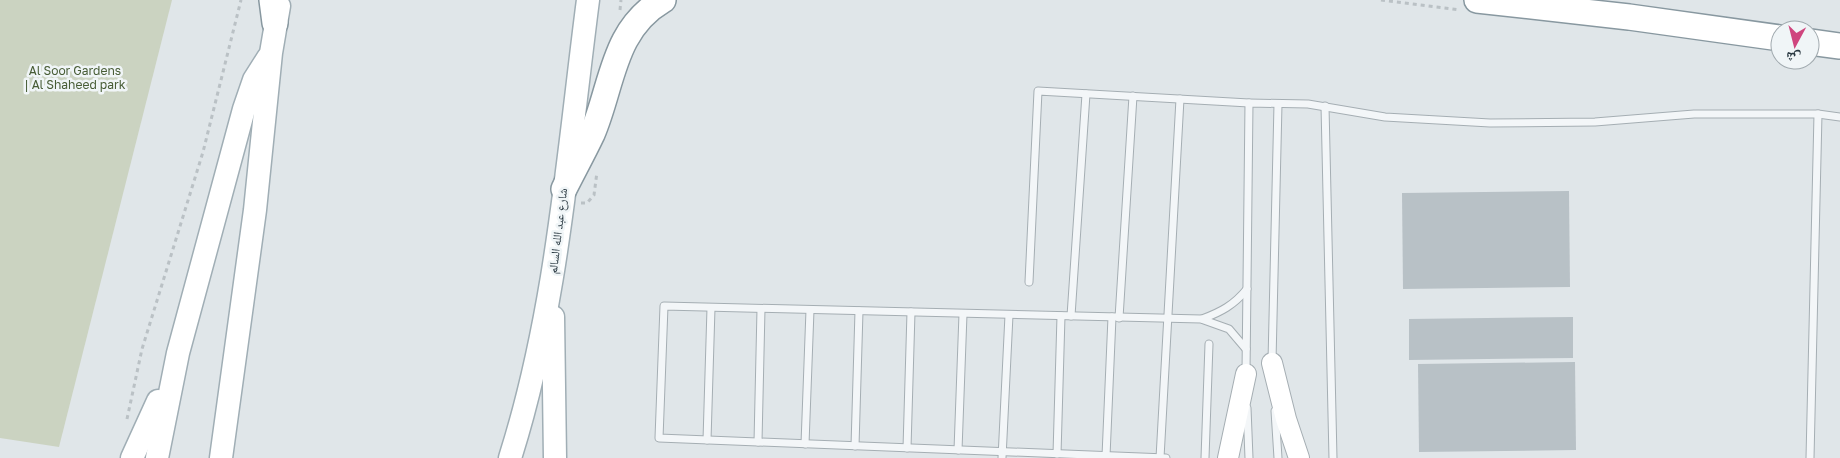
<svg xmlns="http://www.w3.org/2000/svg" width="1840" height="458" viewBox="0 0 1840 458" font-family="'Golos Text','Noto Naskh Arabic',sans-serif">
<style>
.green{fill:#cbd3c1}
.building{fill:#b8c1c6}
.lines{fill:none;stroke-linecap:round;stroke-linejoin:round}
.lane-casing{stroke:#a5aeb3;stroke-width:9}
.secondary-casing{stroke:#a5aeb3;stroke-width:22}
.primary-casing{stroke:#a0aeb5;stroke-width:25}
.highway-casing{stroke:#8898a0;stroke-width:28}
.path{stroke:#bac1c5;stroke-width:3;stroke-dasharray:4 4;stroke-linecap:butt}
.lane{stroke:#f3f6f8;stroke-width:7}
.secondary{stroke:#fff;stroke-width:20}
.primary{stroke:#fff;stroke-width:22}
.highway{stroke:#fff;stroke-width:25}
.labels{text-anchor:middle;stroke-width:5;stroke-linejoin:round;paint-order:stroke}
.park-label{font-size:12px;fill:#485d36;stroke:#f0f5f7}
.street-label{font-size:12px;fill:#293841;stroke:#f0f5f7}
</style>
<rect width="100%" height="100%" fill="#e0e6e9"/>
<polygon class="green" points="0,0 172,0 59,447 0,438"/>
<g class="building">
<polygon points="1569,191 1570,287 1403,289 1402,193"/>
<polygon points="1573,317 1573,358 1409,360 1409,319"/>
<polygon points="1575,362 1576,450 1419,452 1418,364"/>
</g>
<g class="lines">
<g class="lane-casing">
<g id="lane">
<polyline points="1325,106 1333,458"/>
<polyline points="1029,282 1038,91 1249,103"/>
<polyline points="1071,316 1086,94"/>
<polyline points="1119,318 1133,96"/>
<path d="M 1202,319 C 1221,312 1234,305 1247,289"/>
<polyline points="1272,361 1278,104"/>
<polyline points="1246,373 1249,103 1308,104 1385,117 1490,123 1595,122 1694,114 1818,114 1840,117"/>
<polyline points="1247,408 1249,458"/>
<polyline points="1275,411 1278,458"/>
<polyline points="707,440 711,308"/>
<polyline points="758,442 761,309"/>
<polyline points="805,444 810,310"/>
<polyline points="855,446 859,311"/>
<polyline points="907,448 911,312"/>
<polyline points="958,450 963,314"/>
<polyline points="1057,454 1061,316"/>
<polyline points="1106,456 1112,317"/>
<polyline points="1002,458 1009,315"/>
<polyline points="1160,458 1180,99"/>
<polyline points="1166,458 659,438 664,306 1201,319 1229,329 1246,349"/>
<polyline points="1205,458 1209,344"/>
<polyline points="1810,458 1818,114"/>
</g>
</g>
<g class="secondary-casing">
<g id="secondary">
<polyline points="1272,363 1286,419 1299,458"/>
<polyline points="1228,458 1246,374"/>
</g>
</g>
<g class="primary-casing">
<g id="primary">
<polyline points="553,317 555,458"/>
<polyline points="132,458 158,401"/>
<polyline points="157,458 178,353 244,109 254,80 268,58"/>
<polyline points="221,458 255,210 271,53 279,6"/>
<path d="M 510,458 C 557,310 568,153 588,0"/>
</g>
</g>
<g class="highway-casing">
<g id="highway">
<polyline points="272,0 275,23"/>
<polyline points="1477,0 1629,17 1780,38"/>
<polyline points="1810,42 1840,46"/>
<path d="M 564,189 C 573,171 583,153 592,134 C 613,85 612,30 663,0"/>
</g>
</g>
<g class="path">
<polyline points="1381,0 1460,10"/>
<polyline points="620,10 621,0"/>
<polyline points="581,203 587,203 594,195 597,172"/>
<polyline points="127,419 142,349 203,152 241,0"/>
</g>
<use href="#lane" class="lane"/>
<use href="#secondary" class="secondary"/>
<use href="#primary" class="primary"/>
<use href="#highway" class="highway"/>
</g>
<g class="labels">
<g class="park-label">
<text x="75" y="75">Al Soor Gardens<tspan x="75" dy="14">| Al Shaheed park</tspan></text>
</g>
<g class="street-label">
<text transform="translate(558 231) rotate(-83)" y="4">شارع عبد الله السالم</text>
</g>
</g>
<g transform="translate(1795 45) rotate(187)"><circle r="24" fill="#f0f5f7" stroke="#a0a9ae"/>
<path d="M0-4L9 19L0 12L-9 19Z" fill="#cf457e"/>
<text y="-8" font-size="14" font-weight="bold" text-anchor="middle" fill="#293841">ش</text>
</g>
</svg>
